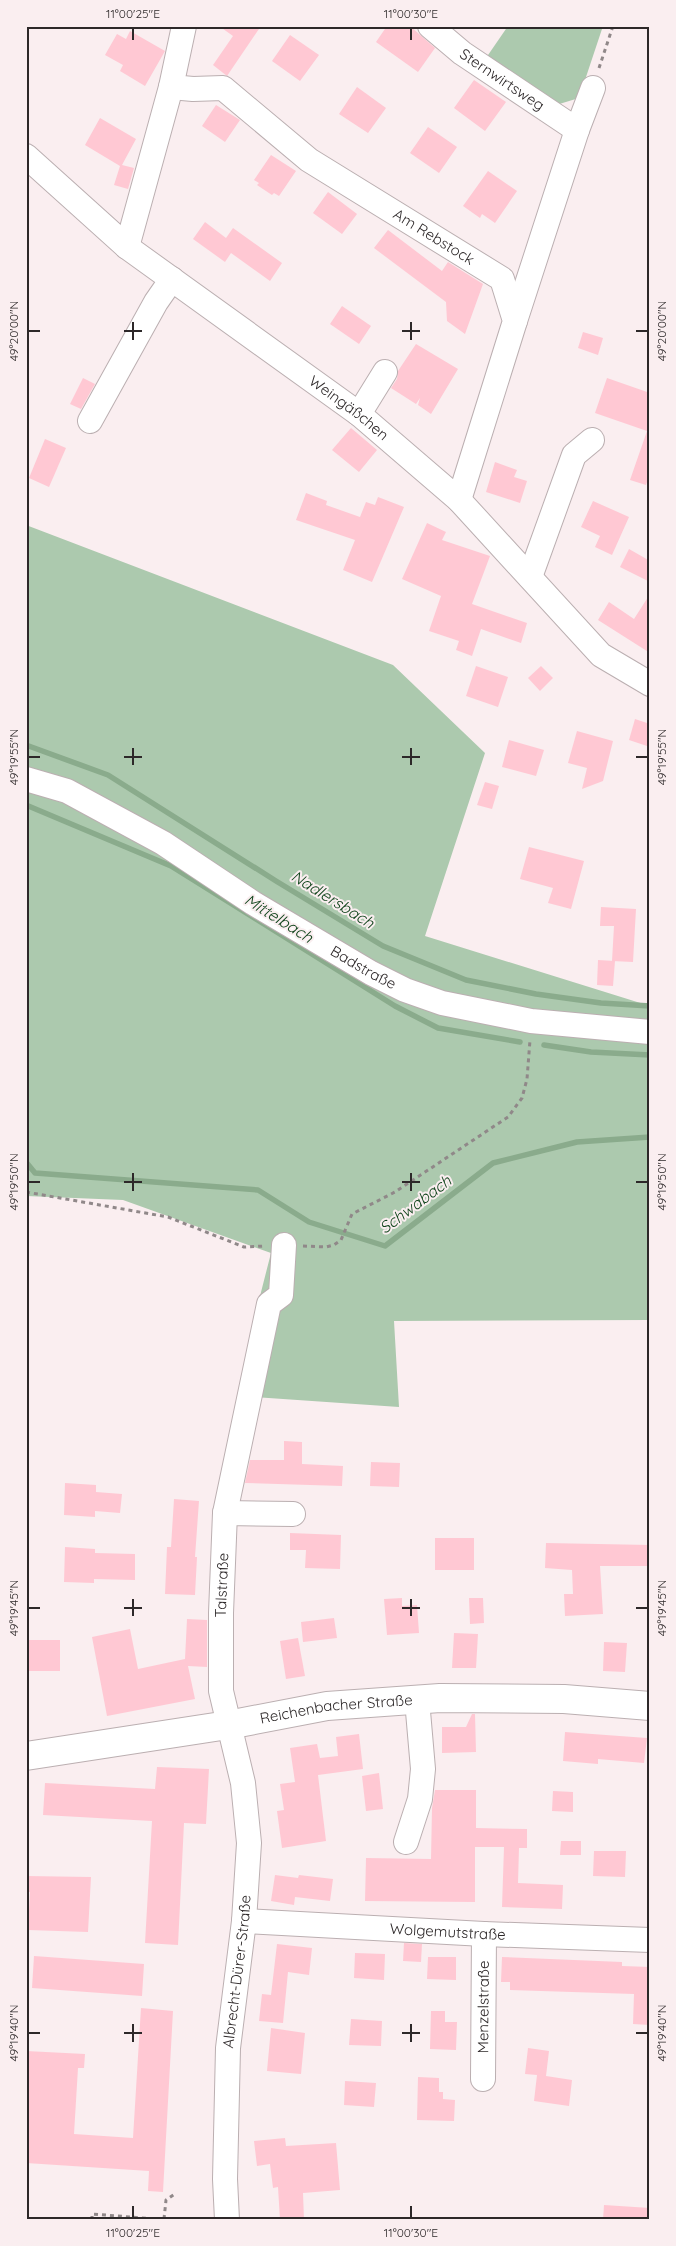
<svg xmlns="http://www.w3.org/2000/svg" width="676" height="2246" viewBox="0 0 676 2246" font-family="Quicksand,sans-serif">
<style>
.green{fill:#acc9ae}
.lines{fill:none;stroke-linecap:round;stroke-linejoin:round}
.stream{stroke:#8aab8c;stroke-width:5.5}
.building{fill:#ffc8d3}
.minor-casing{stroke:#bbafb1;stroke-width:26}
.major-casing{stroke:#bbafb1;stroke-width:30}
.path{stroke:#908889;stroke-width:3;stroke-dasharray:4 4;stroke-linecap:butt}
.minor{stroke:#fff;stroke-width:24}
.major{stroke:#fff;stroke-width:28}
.ticks{fill:none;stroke:#2d2829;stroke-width:2}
.labels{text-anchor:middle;stroke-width:4;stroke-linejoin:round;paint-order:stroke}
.street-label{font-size:15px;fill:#2d2829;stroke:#faeef0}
.water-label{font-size:16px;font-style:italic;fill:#11451c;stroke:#faeef0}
.neatline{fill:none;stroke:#2d2829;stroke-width:2}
.ticks-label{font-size:12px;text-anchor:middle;fill:#2d2829}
</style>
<rect width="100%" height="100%" fill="#faeef0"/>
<g class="green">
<polygon points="508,26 603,26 579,98 556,105 486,58"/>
<polygon points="26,525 393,665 485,753 425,936 650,1006 650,1320 394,1321 399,1407 241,1396 259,1300 271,1253 123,1200 26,1196"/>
</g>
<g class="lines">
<g class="stream">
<polyline points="26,745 108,775 276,881 383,946 466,980 536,994 601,1003 650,1006"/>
<polyline points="26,805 171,866 395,1006 438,1028 520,1042"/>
<polyline points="544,1045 591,1052 650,1055"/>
<polyline points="26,1162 35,1173 258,1190 309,1222 385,1246 493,1163 577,1142 650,1137"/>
</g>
</g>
<g class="building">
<polygon points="219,26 261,26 227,76 213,65 233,36"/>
<polygon points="387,26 410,26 435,48 418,72 376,42"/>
<polygon points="130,31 165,51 145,86 120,71 123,65 105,55 117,34 126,39"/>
<polygon points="290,35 319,55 300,81 272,61"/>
<polygon points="474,80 506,102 485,131 454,108"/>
<polygon points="357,87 386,108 368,133 339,114"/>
<polygon points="216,105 240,120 225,142 202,126"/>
<polygon points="100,118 136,139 122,165 134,168 128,189 114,185 120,166 85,145"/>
<polygon points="428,127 457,147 439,173 410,153"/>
<polygon points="271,155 296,171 279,196 274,193 272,195 257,185 259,183 254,180"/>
<polygon points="488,171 517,191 495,223 482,214 480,218 463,206"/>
<polygon points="328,192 357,214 342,234 313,213"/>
<polygon points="205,222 226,238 233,228 282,263 270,281 231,253 225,262 193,239"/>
<polygon points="388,230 442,271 448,262 483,284 465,334 447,321 446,302 374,248"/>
<polygon points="342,306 371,326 359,344 330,324"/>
<polygon points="583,332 603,338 598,355 578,348"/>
<polygon points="416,344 458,369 431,414 418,405 420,398 416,404 391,388 397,379 398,371"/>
<polygon points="83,378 95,384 81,409 70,404"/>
<polygon points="607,378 650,393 650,473 646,485 630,480 647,431 595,413"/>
<polygon points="351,428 377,450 359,472 332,450"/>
<polygon points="45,439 66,448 49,487 29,478"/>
<polygon points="495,462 517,470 514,477 527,481 520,503 486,492"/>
<polygon points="306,493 327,501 326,505 360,517 366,502 375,505 378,497 404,507 372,582 343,570 355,540 296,520"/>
<polygon points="593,501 629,517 612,555 595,547 600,536 581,527"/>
<polygon points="427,523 446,532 442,540 490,556 472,604 527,623 521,643 481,629 472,656 456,650 459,641 429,631 441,596 402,579"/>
<polygon points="629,549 650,561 650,582 620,567"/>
<polygon points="650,594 650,653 598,620 609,602 634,619"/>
<polygon points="476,666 508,677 498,707 466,696"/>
<polygon points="541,666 553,678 540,691 528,678"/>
<polygon points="635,719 650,724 650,736 647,746 629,740"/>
<polygon points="577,731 613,741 603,781 582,789 587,768 568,763"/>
<polygon points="509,740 544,750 536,776 502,767"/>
<polygon points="485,782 499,786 492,809 477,805"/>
<polygon points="529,847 584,861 571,909 548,903 553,888 520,879"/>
<polygon points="601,907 636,909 633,962 612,961 614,926 600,926"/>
<polygon points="598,960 615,961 613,986 597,985"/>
<polygon points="284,1441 302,1442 302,1464 343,1466 342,1486 245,1483 250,1460 284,1460"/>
<polygon points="371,1462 400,1463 399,1487 370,1486"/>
<polygon points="65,1483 96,1485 96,1492 122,1494 120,1513 95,1511 95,1517 64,1515"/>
<polygon points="174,1499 199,1501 195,1557 197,1557 195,1595 165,1594 167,1547 171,1547"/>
<polygon points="290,1533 341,1535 340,1569 305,1568 306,1550 290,1550"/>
<rect x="435" y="1538" width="39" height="32"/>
<polygon points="546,1543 650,1545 650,1566 600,1566 603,1614 565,1616 564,1594 573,1594 572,1570 545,1568"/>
<polygon points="65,1547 95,1549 95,1553 135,1554 135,1580 94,1579 94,1583 64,1582"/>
<polygon points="402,1598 402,1606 417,1605 419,1633 387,1635 384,1599"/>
<polygon points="469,1598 483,1598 484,1623 470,1624"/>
<polygon points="334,1618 337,1638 303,1642 301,1622"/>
<polygon points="187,1619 207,1620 207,1667 188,1666 195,1699 107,1716 92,1637 130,1629 138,1669 185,1659"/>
<polygon points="454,1633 478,1634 476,1668 452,1668"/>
<polygon points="298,1638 305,1676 286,1679 280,1641"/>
<rect x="26" y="1640" width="34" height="31"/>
<polygon points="604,1642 627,1643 625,1672 603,1671"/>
<polygon points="472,1714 475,1714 476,1752 442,1753 442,1727 466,1727"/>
<polygon points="565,1732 647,1738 644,1763 598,1759 598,1764 563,1761"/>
<polygon points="359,1734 363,1769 318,1775 326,1841 282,1848 277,1811 284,1810 280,1784 295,1782 290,1748 317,1744 320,1758 338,1756 336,1737"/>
<polygon points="157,1767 209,1769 206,1824 184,1823 178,1945 145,1943 152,1821 43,1815 45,1783 155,1789"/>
<polygon points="379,1773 383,1809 366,1811 362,1776"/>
<polygon points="435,1790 476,1790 476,1828 527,1829 527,1848 519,1848 518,1883 563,1885 562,1909 502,1907 504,1847 475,1847 475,1902 365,1901 366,1858 431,1859 432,1808"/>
<polygon points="553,1791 573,1792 573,1812 552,1811"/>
<polygon points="561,1841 581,1841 581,1855 560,1855"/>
<polygon points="594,1851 626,1851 625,1877 593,1876"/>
<polygon points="275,1875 298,1878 299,1875 333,1879 330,1901 295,1897 294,1905 271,1901"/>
<polygon points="26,1876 91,1877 88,1932 28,1930 30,1892 26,1892"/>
<polygon points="404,1943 422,1944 421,1962 403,1961"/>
<polygon points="277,1944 312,1948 309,1975 288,1972 283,2023 259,2021 262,1994 271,1995"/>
<polygon points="355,1953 385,1954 384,1980 354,1978"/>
<polygon points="34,1956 144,1964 142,1996 32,1988"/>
<polygon points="428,1957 456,1957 456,1980 427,1979"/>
<polygon points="502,1957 622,1962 622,1966 650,1967 650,2025 633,2024 634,1994 510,1990 510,1982 501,1982"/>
<polygon points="141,2008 173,2011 163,2192 148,2191 149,2171 26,2163 26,2051 85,2054 84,2068 78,2068 74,2134 133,2138"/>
<polygon points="431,2011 445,2011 445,2022 457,2022 456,2050 430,2049"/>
<polygon points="351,2019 382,2021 381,2046 349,2045"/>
<polygon points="271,2028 305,2033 301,2074 267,2071"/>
<polygon points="528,2048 549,2051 546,2076 572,2080 569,2106 534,2101 537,2075 525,2074"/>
<polygon points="418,2077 439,2078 439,2092 443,2092 443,2099 455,2100 454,2121 417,2120"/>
<polygon points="345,2081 376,2083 374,2107 344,2105"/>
<polygon points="285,2138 286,2146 336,2143 340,2190 303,2193 304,2220 280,2220 278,2187 273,2188 270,2164 257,2166 254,2141"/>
<polygon points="604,2205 650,2208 650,2220 603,2220"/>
</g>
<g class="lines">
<g class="minor-casing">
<g id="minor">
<path id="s1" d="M 430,26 L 462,53 L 577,130"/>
<path id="s2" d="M 171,87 L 193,89 L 223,88 L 309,160 L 502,279 L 515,321 L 459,500"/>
<path id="s3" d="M 26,156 L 127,247 L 359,414 L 459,500 L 601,655 L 650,684"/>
<polyline points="127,247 171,87 184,26"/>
<polyline points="515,321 577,130 593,88"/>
<polyline points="359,414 385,372"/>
<polyline points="90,421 156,302 172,279"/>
<polyline points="530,577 574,455 592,440"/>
<path id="s4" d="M 26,779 L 67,791 L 163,843 L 253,903 L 371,973 L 405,990 L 442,1003 L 531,1021 L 650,1032"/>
<polyline points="225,1513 269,1304 281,1295 284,1245"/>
<polyline points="406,1842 420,1799 423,1769 417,1700"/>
<path id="s5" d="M 244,1921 L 484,1934 L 650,1940"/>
<path id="s6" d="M 483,2079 L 484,1934"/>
<path id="s7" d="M 227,2220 L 225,2179 L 228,2048 L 244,1921 L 249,1843 L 243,1783 L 221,1691 L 221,1613 L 225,1513 L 293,1514"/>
</g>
</g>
<g class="major-casing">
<g id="major">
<path id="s8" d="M 26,1756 L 228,1725 L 327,1706 L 440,1698 L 564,1699 L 650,1706"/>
</g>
</g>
<g class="path">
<polyline points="599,68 613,26"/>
<polyline points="26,1192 168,1217 244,1247 265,1246"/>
<polyline points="303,1246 326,1247 334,1245 341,1240 352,1214 395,1192 508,1117 522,1098 527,1079 530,1040"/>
<polyline points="164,2219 166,2200 176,2193"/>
<polyline points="92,2220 92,2214 168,2220"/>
</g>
<use href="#minor" class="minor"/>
<use href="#major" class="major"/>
</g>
<path class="ticks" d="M 133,28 L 133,40M 411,28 L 411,40M 133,322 L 133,340M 411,322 L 411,340M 28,331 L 40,331M 124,331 L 142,331M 402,331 L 420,331M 636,331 L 648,331M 133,748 L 133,765M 411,748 L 411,765M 28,757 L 40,757M 124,757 L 142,757M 402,757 L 420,757M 636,757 L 648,757M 133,1173 L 133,1191M 411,1173 L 411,1191M 28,1182 L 40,1182M 124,1182 L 142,1182M 402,1182 L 420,1182M 636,1182 L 648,1182M 133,1599 L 133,1616M 411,1599 L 411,1616M 28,1608 L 40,1608M 124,1608 L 142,1608M 402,1608 L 420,1608M 636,1608 L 648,1608M 133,2024 L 133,2042M 411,2024 L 411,2042M 28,2033 L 40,2033M 124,2033 L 142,2033M 402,2033 L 420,2033M 636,2033 L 648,2033M 133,2206 L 133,2218M 411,2206 L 411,2218"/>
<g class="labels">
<g class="street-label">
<text dy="5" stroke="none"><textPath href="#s1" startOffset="90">Sternwirtsweg</textPath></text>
<text dy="5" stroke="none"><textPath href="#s2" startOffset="311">Am Rebstock</textPath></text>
<text dy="5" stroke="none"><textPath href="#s3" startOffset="410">Weingäßchen</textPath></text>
<text dy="5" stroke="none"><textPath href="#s4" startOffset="388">Badstraße</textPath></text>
<text dy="5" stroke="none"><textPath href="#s7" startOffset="639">Talstraße</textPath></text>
<text dy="5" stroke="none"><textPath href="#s8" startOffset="314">Reichenbacher Straße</textPath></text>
<text dy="5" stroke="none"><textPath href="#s5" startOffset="204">Wolgemutstraße</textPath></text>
<text dy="5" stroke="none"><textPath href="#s7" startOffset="249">Albrecht-Dürer-Straße</textPath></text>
<text dy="5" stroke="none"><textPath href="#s6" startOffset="72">Menzelstraße</textPath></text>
</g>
<g class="water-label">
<text transform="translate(333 899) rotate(32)" y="6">Nadlersbach</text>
<text transform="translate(279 918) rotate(32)" y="6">Mittelbach</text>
<text transform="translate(415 1204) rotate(-37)" y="6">Schwabach</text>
</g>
</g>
<rect width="676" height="2246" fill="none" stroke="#faeef0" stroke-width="55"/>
<rect x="28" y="28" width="620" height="2190" class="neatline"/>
<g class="ticks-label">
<text x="133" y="18">11°00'25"E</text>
<text x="411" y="18">11°00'30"E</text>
<text transform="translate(14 331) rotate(-90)" y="4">49°20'00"N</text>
<text transform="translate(662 331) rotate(-90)" y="4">49°20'00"N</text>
<text transform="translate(14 757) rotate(-90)" y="4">49°19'55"N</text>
<text transform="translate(662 757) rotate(-90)" y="4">49°19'55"N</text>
<text transform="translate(14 1182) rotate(-90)" y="4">49°19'50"N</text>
<text transform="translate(662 1182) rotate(-90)" y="4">49°19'50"N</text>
<text transform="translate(14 1608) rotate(-90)" y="4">49°19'45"N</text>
<text transform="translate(662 1608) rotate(-90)" y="4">49°19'45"N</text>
<text transform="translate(14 2033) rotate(-90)" y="4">49°19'40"N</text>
<text transform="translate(662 2033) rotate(-90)" y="4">49°19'40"N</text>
<text x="133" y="2237">11°00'25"E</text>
<text x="411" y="2237">11°00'30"E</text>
</g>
</svg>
